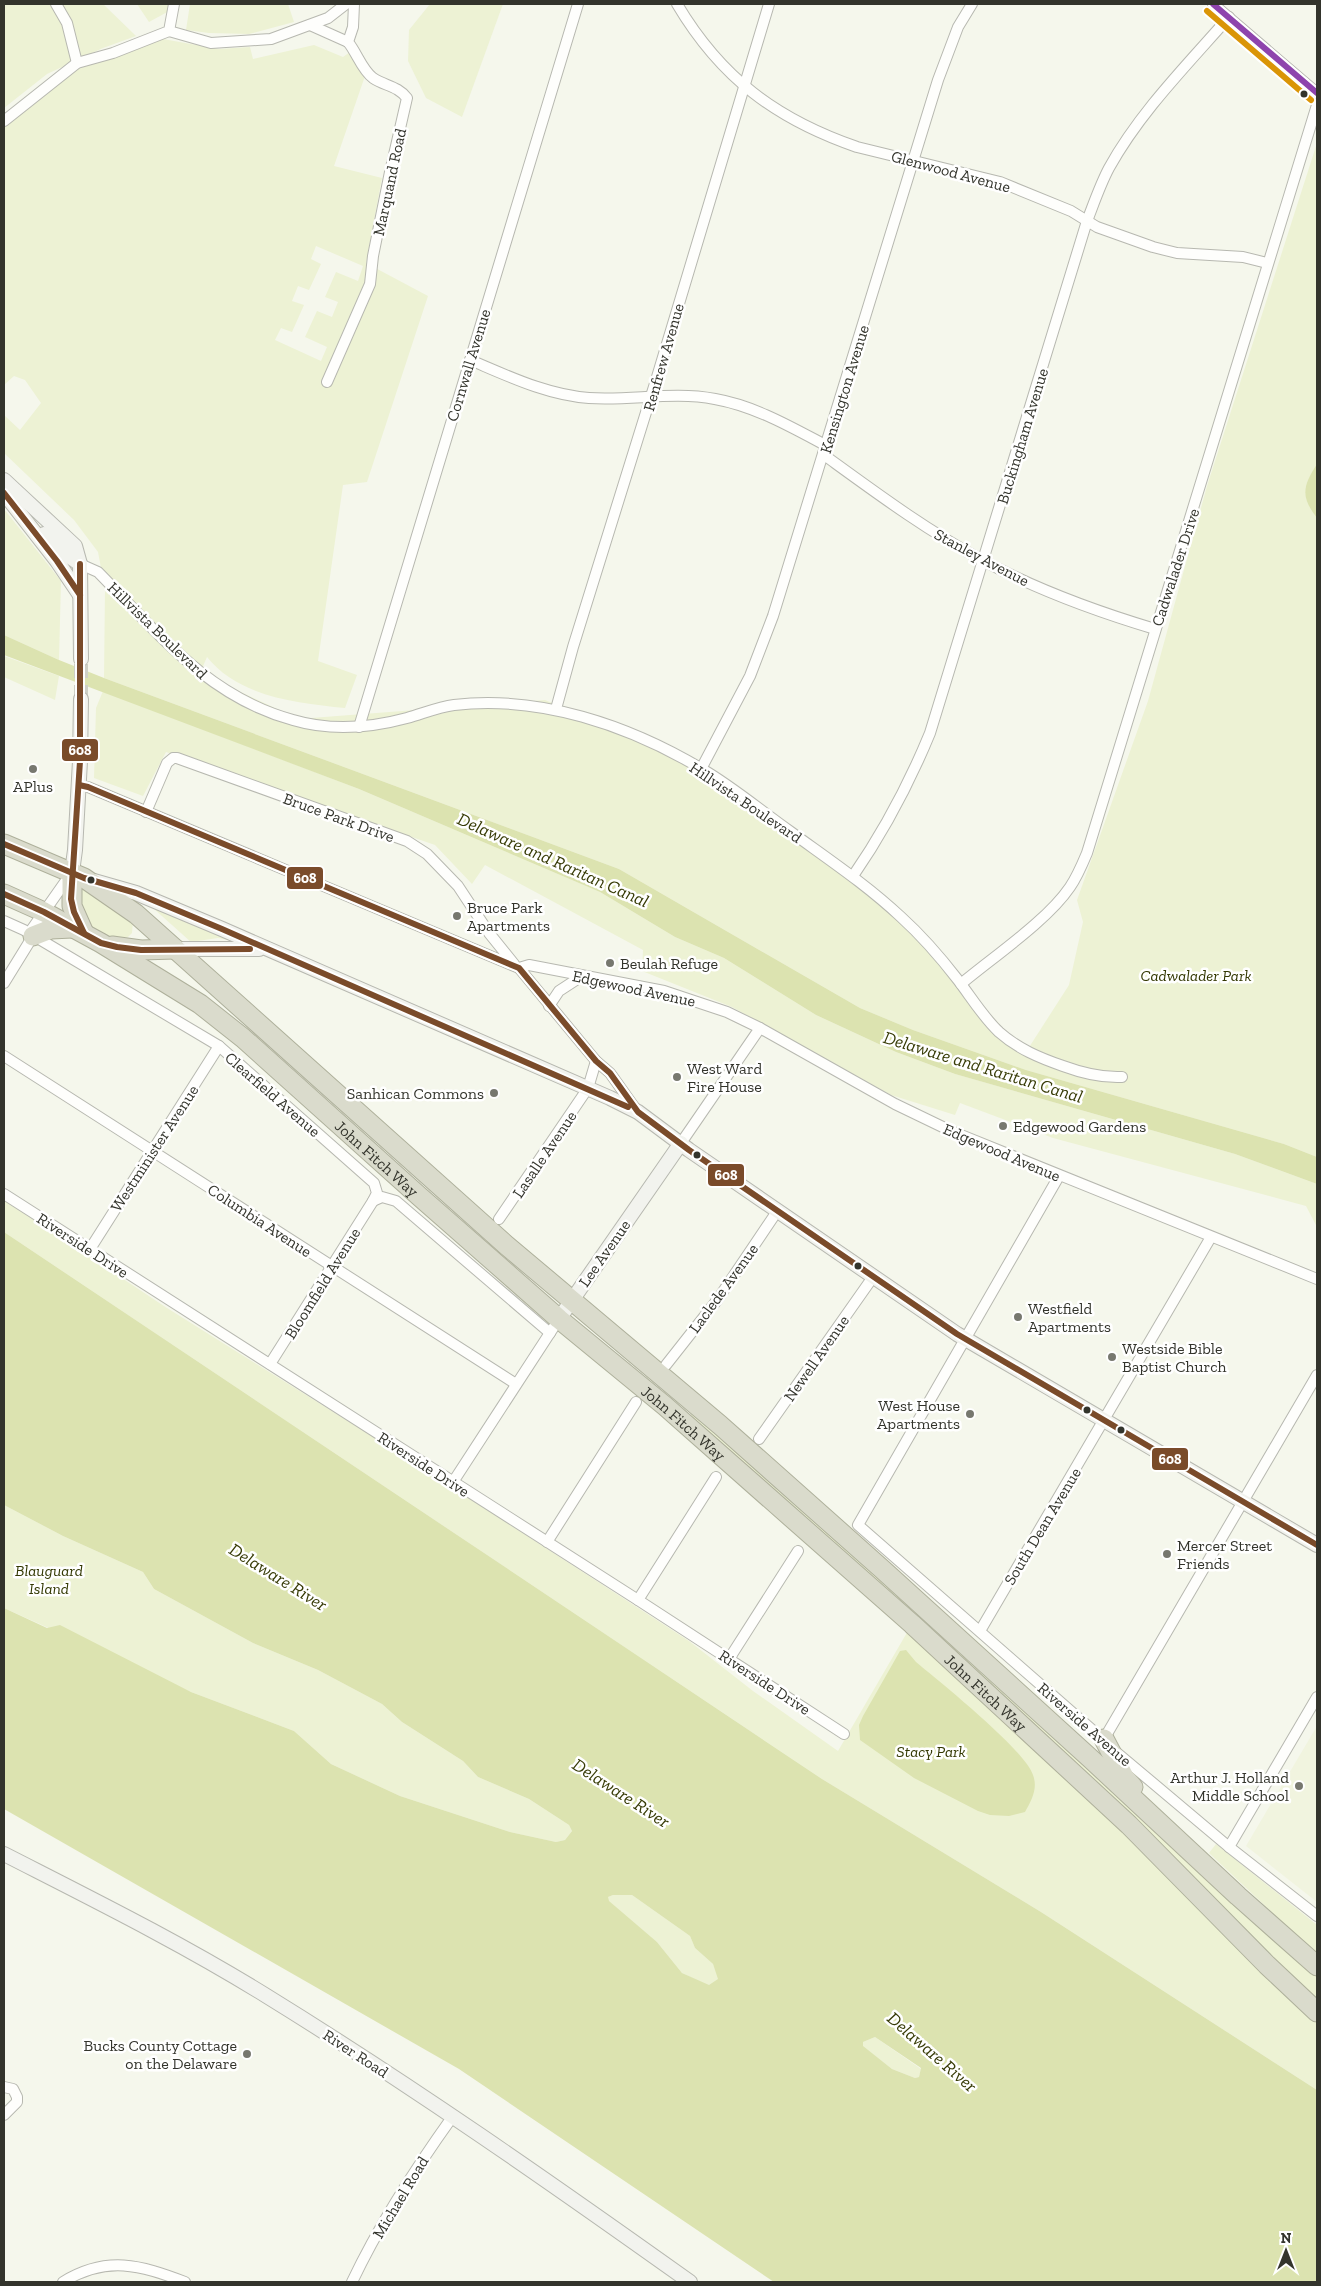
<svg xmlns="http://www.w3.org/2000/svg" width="1321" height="2286" viewBox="0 0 1321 2286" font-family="'Zilla Slab',serif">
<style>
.built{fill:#f1f4df}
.green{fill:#edf2d4;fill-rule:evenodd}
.water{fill:#dce3b0;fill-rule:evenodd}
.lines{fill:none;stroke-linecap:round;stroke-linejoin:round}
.secondary-tunnel{stroke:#ced0c6;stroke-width:14;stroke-dasharray:14 7;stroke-linecap:butt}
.street-casing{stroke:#b7b8b0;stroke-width:12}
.secondary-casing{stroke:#b7b8b0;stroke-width:16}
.highway-casing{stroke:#aeb09b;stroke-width:21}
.street{stroke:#fefefc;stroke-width:10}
.secondary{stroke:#f2f3ee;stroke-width:14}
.highway{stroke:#dadbcc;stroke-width:19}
.bus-1-casing{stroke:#fff;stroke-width:10}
.bus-2-casing{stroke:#fff;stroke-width:10}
.bus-3-casing{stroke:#fff;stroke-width:10}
.bus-1{stroke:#7a4b2a;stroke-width:6}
.bus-2{stroke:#8e44ad;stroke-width:6}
.bus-3{stroke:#da9507;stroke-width:6}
.bus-dot{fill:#33342c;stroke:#fff;stroke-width:2}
.poi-dot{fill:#77786f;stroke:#fff;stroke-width:2}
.labels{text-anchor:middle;stroke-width:5;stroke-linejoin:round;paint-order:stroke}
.street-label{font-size:16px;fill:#33342c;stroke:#fff}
.poi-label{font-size:16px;fill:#33342c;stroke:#fff;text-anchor:start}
.park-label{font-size:16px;font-style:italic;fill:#333802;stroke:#fff}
.water-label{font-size:18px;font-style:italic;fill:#373b06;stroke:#fff}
.line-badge{stroke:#fff;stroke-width:2}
.badge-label{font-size:14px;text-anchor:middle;font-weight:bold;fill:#fff}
</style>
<rect width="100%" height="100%" fill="#f5f7ec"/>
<polygon class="built" points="1317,1726 1317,1902 1246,1846"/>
<g class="green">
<polygon points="4,4 103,4 136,36 103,48 47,74 4,108"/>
<polygon points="137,4 182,4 149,22"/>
<polygon points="190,4 288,4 294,22 249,34 209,33 186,30"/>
<polygon points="430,4 503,4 462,117 426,98 408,61 409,30"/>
<path d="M 163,39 L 219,49 L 250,47 L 253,59 L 314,45 L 343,57 L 350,52 L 365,76 L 334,166 L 382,178 L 366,263 L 428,296 L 367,482 L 343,485 L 318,661 L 357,675 L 345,708 C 297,703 239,697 207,657 L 200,673 L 298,719 L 545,700 L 694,761 L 871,889 L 1026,1052 L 1069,985 L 1083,922 L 1077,900 L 1148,701 L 1207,486 L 1317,143 L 1317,1157 L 1284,1144 L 1026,1070 L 913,1030 L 860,1008 L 619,869 L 104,678 L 105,589 L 98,552 L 74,520 L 4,453 L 4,415 L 20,430 L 41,403 L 25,380 L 14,376 L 4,385 L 4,126 L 75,70 ZM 316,246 L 363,266 L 358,281 L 336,272 L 325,297 L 338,302 L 332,317 L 317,311 L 305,337 L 327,347 L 321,361 L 275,340 L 281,328 L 292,332 L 304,305 L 292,301 L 298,286 L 309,290 L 321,264 L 311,259 Z"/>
<polygon points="4,509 61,581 59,660 4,635"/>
<polygon points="4,656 59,676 55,700 4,677"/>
<polygon points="103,691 359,789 600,892 675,937 724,958 816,1015 896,1052 955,1074 1235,1154 1317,1184 1317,1227 1306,1206 1053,1138 960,1103 955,1115 891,1095 732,1007 642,971 643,950 485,865 472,884 435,845 166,752 143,796 94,778 96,708"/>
<path d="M 78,883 L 133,921 L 132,933 L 128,937 C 115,941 88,932 83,918 C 78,909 79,893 78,883 Z"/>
<polygon points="154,907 234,941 218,938 191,942 153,908"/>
<polygon points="4,1200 167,1308 407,1458 689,1641 753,1691 838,1751 912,1624 1317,2011 1317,2090 1041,1912 822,1779 4,1232"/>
<polygon points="691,1414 743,1455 1010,1696 1256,1924 1317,1977 1317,2000 690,1416"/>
<polygon points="4,1505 63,1536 143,1572 154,1589 253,1643 318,1670 382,1704 402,1722 463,1761 478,1777 529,1799 569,1825 572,1831 565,1840 556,1842 510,1832 400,1796 331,1764 294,1731 191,1692 4,1608"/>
<polygon points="1216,1844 1317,1925 1317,1952 1294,1933 1209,1853"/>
<polygon points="613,1895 632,1895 690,1936 695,1948 713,1964 719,1979 709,1986 682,1973 657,1942 608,1901 608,1897"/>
<polygon points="875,2037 921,2069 919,2077 915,2078 892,2069 862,2046 863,2042"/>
</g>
<g class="water">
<path d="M 1317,464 L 1317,518 C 1300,496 1303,486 1317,464 Z"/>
<polygon points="4,635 59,660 104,678 619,869 860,1008 913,1030 1026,1070 1284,1144 1317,1157 1317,1184 1235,1154 955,1074 896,1052 816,1015 724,958 675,937 600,892 359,789 4,655"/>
<path d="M 4,1232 L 822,1779 L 1041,1912 L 1317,2090 L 1317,2282 L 774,2282 L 459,2069 L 4,1809 L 4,1608 L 47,1628 L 60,1625 L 191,1692 L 294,1731 L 331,1764 L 400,1796 L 510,1832 L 556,1842 L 565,1840 L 572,1831 L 569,1825 L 529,1799 L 478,1777 L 463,1761 L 402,1722 L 382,1704 L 318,1670 L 253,1643 L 154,1589 L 143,1572 L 63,1536 L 4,1505 ZM 613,1895 L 632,1895 L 690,1936 L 695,1948 L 713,1964 L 718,1979 L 709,1985 L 682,1973 L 657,1942 L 609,1901 L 608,1897 ZM 875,2037 L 921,2068 L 919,2077 L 915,2078 L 892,2069 L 863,2046 L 863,2042 Z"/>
<path d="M 906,1650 L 916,1662 C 940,1682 1025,1750 1033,1775 C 1038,1788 1032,1800 1025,1812 L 1009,1816 L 990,1815 L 978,1811 L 914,1778 L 860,1740 L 859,1725 L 863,1716 L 900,1651 Z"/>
</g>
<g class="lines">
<polyline class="secondary-tunnel" points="81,699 81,659"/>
<g class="street-casing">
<g id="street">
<polyline points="56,4 67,23 77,63"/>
<path d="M 677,4 C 721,78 776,119 857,147 L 1000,182 L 1071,211 L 1097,227 L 1153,247 L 1177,253 L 1243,257 L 1267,263"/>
<polyline points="1213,4 1317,93"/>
<polyline points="310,25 348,42"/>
<polyline points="169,31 211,43 271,39 328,18 346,4"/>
<polyline points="4,121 77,63 113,53 169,31 174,4"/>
<path d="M 470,360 C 508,376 547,395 589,398 C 631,401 673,391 715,399 C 755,406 791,427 827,446"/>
<path d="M 327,382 L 370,284 L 373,256 L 390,172 L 407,98 C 398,86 385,86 373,78 C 362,70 357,53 348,42 L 353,27 L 354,4"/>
<path d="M 824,455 C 875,492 926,530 982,560 C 1037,590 1095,611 1155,629"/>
<path d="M 80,564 L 98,572 C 158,633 208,697 293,720 C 330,731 370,728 407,718 C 422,714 438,707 454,705 C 540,695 628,725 702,769 C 733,787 761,811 791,832 C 828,859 867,885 901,917 C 922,936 941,958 958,980 C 971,997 983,1017 999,1032 C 1018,1049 1040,1058 1063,1066 C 1082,1073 1101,1078 1122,1077"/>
<polyline points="556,709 573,647 657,377 769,4"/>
<polyline points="359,727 578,4"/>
<polyline points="701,769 750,676 773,616 938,80 958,27 972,4"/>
<polyline points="79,785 88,787 519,968 529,965 664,991 727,1012 760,1028 895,1104 951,1131 1317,1279"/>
<polyline points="146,812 167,763 173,758 177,758 407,841 427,854 458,886 489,933 514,964"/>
<path d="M 853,876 C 884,831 909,784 930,733 L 1087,221 C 1094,203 1100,185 1109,168 C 1140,112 1187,65 1229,17"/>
<polyline points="4,921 24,930 219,1046 374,1183 377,1193 373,1201 270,1364"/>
<polyline points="519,968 596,1061 610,1073 637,1111"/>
<polyline points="4,983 33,936 32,929 70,875"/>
<path d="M 961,984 C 993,957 1047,921 1070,887 C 1077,877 1082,865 1087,853 L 1317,105"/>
<polyline points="549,1006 559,991 582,976"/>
<polyline points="4,1056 516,1384"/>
<polyline points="681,1143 760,1028"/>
<polyline points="1059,1176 858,1525 1106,1742"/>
<polyline points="4,1194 638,1600 844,1734"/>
<polyline points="373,1201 382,1197 396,1201 550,1333"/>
<polyline points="499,1219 588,1088 596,1061"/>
<polyline points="90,1249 219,1046"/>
<polyline points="666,1365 718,1299 778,1210"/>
<polyline points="759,1439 873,1277"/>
<polyline points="453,1482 559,1319"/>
<polyline points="547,1542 636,1402"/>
<polyline points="638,1600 716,1477"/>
<polyline points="980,1631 1211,1237"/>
<polyline points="729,1659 798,1551"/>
<polyline points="1104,1739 1317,1375"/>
<polyline points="1116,1752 1229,1847 1317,1916"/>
<polyline points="1229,1847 1317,1697"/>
<polyline points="4,2087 13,2089 17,2097 17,2102 4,2115"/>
<path d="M 63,2282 C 107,2255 140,2265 185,2282"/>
<path d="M 352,2282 C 380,2223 415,2169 453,2116"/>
</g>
</g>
<g class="secondary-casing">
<g id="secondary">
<polyline points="4,480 75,546 80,564 81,659"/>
<polyline points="4,493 57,561 80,595"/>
<polyline points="44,534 67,555 80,564"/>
<polyline points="72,872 75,850 80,761 81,699"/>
<polyline points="94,881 136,893 222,929 610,1098 638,1112 689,1150 957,1334 1317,1545"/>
<polyline points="175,949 259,949"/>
<polyline points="559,1319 681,1143"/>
<path d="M 4,1854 C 92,1899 181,1943 265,1995 C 411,2085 551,2183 690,2282"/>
</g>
</g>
<g class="highway-casing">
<g id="highway">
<polyline points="4,844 84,878 136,914 506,1245 720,1425 882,1569 1091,1759 1238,1896 1317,1966"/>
<polyline points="72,872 72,906 84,933"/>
<path id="s1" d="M 4,894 L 44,912 L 101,943 L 200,1004 L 243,1038 L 419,1196 L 559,1319 L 665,1406 L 912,1624 L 1129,1825 L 1267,1965 L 1317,2012"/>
<polyline points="33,936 51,929 72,928"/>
<polyline points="112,946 141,950 175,949"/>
<polyline points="1104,1739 1124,1777 1133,1787"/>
</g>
</g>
<use href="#street" class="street"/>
<use href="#secondary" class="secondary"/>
<use href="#highway" class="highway"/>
<g class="bus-1-casing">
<g id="bus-1">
<polyline points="4,493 57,561 80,595"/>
<polyline points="80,564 80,761 71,899 74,912 84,933"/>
<polyline points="79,785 88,787 519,968 596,1061 610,1073 638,1112 689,1150 957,1334 1317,1545"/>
<polyline points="4,844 84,878 136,893 222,929 628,1107"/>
<polyline points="4,894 44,912 101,943 117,947 141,950 250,949"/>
</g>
</g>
<g class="bus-2-casing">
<polyline id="bus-2" points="1213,4 1317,93"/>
</g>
<g class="bus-3-casing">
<polyline id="bus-3" points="1207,11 1311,100"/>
</g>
<use href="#bus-1" class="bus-1"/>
<use href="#bus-2" class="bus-2"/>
<use href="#bus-3" class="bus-3"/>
</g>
<g class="bus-dot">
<circle cx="1304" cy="94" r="4.5"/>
<circle cx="91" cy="880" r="4.5"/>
<circle cx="697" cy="1155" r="4.5"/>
<circle cx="858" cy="1266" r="4.5"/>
<circle cx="1087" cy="1410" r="4.5"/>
<circle cx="1121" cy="1430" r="4.5"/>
</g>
<g class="poi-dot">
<circle cx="33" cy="769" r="5"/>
<circle cx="457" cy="916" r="5"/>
<circle cx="610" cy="963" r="5"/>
<circle cx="677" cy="1077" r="5"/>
<circle cx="494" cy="1093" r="5"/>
<circle cx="1003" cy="1126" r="5"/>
<circle cx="1018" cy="1317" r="5"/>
<circle cx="1112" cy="1357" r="5"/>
<circle cx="970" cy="1414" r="5"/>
<circle cx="1167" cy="1554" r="5"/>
<circle cx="1299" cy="1786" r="5"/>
<circle cx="247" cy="2054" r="5"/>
</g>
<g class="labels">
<g class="street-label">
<text transform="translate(951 171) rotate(15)" y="6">Glenwood Avenue</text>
<text transform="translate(389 182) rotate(-78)" y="6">Marquand Road</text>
<text transform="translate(663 357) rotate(-74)" y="6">Renfrew Avenue</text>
<text transform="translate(468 365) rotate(-73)" y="6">Cornwall Avenue</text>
<text transform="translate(844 389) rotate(-73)" y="6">Kensington Avenue</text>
<text transform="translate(1022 436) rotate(-73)" y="6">Buckingham Avenue</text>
<text transform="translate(982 557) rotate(28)" y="6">Stanley Avenue</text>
<text transform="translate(1175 567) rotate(-72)" y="6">Cadwalader Drive</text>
<text transform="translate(158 630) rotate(44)" y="6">Hillvista Boulevard</text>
<text transform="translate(746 802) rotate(34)" y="6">Hillvista Boulevard</text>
<text transform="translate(339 817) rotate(20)" y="6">Bruce Park Drive</text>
<text transform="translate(634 988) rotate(12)" y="6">Edgewood Avenue</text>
<text transform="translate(273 1094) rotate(41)" y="6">Clearfield Avenue</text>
<text transform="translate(154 1148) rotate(-57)" y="6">Westminister Avenue</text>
<text transform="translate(1002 1152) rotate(23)" y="6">Edgewood Avenue</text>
<text transform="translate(544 1154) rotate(-56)" y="6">Lasalle Avenue</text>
<text dy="6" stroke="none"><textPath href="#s1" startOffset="460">John Fitch Way</textPath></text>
<text transform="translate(260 1220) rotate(33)" y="6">Columbia Avenue</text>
<text transform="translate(83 1245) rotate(33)" y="6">Riverside Drive</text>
<text transform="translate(604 1253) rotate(-55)" y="6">Lee Avenue</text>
<text transform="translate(322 1283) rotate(-58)" y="6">Bloomfield Avenue</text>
<text transform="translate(723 1288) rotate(-54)" y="6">Laclede Avenue</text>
<text transform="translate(816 1358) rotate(-55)" y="6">Newell Avenue</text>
<text dy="6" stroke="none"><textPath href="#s1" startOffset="865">John Fitch Way</textPath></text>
<text transform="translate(424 1464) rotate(33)" y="6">Riverside Drive</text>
<text transform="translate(1042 1526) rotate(-59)" y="6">South Dean Avenue</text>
<text transform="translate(765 1682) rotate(33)" y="6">Riverside Drive</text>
<text dy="6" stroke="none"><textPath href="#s1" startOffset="1270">John Fitch Way</textPath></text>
<text transform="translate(1085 1724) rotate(41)" y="6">Riverside Avenue</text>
<text transform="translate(356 2053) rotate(33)" y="6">River Road</text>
<text transform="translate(400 2197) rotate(-59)" y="6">Michael Road</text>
</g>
<g class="poi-label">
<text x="33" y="792" text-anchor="middle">APlus</text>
<text x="467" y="913">Bruce Park<tspan x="467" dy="18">Apartments</tspan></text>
<text x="620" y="969">Beulah Refuge</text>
<text x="687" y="1074">West Ward<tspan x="687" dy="18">Fire House</tspan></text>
<text x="484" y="1099" text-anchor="end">Sanhican Commons</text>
<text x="1013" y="1132">Edgewood Gardens</text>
<text x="1028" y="1314">Westfield<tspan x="1028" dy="18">Apartments</tspan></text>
<text x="1122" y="1354">Westside Bible<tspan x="1122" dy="18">Baptist Church</tspan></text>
<text x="960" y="1411" text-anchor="end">West House<tspan x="960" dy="18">Apartments</tspan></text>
<text x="1177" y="1551">Mercer Street<tspan x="1177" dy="18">Friends</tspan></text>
<text x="1289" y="1783" text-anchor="end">Arthur J. Holland<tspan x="1289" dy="18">Middle School</tspan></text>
<text x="237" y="2051" text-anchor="end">Bucks County Cottage<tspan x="237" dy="18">on the Delaware</tspan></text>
</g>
<g class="park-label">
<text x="1196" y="981">Cadwalader Park</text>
<text x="49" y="1576">Blauguard<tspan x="49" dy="18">Island</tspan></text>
<text x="931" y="1757">Stacy Park</text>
</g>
<g class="water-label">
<text transform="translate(553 860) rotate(24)" y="6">Delaware and Raritan Canal</text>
<text transform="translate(983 1067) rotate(17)" y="6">Delaware and Raritan Canal</text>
<text transform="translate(278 1577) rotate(32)" y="6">Delaware River</text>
<text transform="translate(621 1793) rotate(33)" y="6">Delaware River</text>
<text transform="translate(932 2052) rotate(41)" y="6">Delaware River</text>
</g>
</g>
<g class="line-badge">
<rect x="61" y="738" width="38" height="24" rx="5" fill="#7a4b2a"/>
<rect x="286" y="866" width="38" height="24" rx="5" fill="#7a4b2a"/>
<rect x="707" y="1163" width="38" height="24" rx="5" fill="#7a4b2a"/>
<rect x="1151" y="1447" width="38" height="24" rx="5" fill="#7a4b2a"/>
</g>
<g class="badge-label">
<text x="80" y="755">608</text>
<text x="305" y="883">608</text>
<text x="726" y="1180">608</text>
<text x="1170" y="1464">608</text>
</g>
<rect width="1321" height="2286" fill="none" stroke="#33342c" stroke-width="10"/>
<g transform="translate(1286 2251)" stroke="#ffffff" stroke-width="4" paint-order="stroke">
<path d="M0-4L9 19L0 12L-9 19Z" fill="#33342c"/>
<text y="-8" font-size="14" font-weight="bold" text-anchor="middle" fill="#33342c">N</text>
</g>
</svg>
